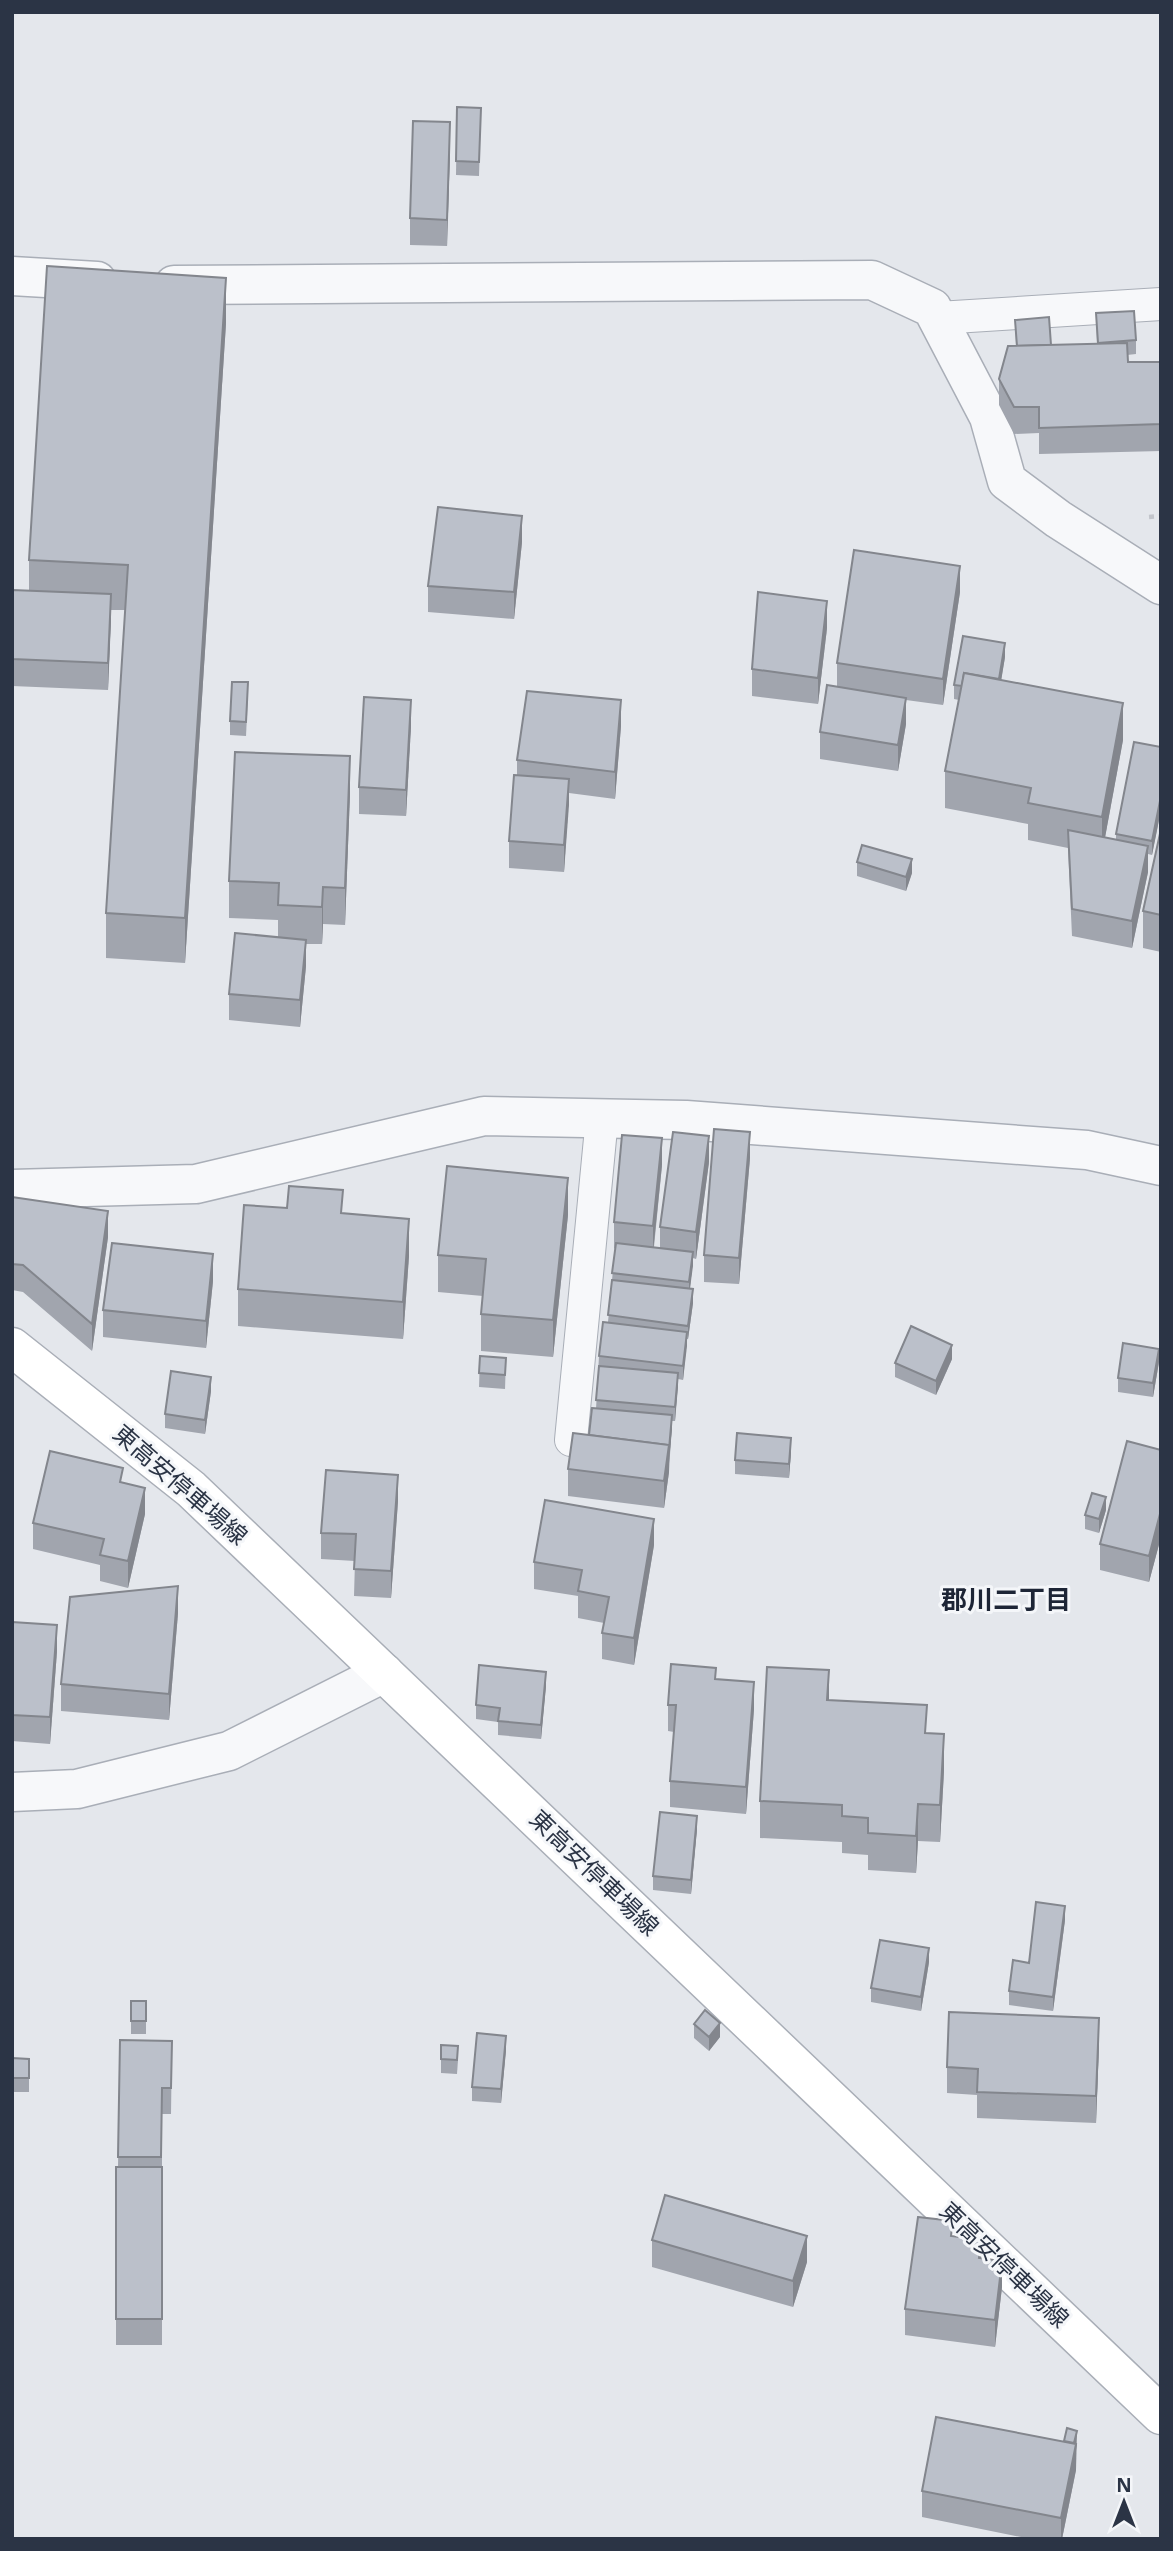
<svg xmlns="http://www.w3.org/2000/svg" width="1173" height="2551" viewBox="0 0 1173 2551" font-family="'Noto Sans','Noto Sans JP',sans-serif">
<style>
.lines{fill:none;stroke-linecap:round;stroke-linejoin:round}
.service-casing{stroke:#a9aeb7;stroke-width:34}
.minor-casing{stroke:#a9aeb7;stroke-width:41}
.secondary-casing{stroke:#a9aeb7;stroke-width:41}
.path{stroke:#c2c5cb;stroke-width:4.5;stroke-dasharray:5 5;stroke-linecap:butt}
.service{stroke:#f7f8fa;stroke-width:32}
.minor{stroke:#f7f8fa;stroke-width:38}
.secondary{stroke:#fff;stroke-width:38}
.wall{fill:#a1a5ae}
.shaded-wall{fill:#83868d}
.building{fill:#bbc0ca;stroke:#83868d;stroke-width:2}
.labels{text-anchor:middle;stroke-width:6;stroke-linejoin:round;paint-order:stroke}
.street-label{font-size:24px;fill:#2b3445;stroke:#f4f6f9}
.neighbourhood-label{font-size:26px;font-weight:bold;fill:#1d2536;stroke:#f4f6f9}
</style>
<rect width="100%" height="100%" fill="#e4e7ec"/>
<g class="lines">
<g class="service-casing">
<g id="service">
<polyline points="938,318 1161,304"/>
<polyline points="571,1440 602,1118"/>
</g>
</g>
<g class="minor-casing">
<g id="minor">
<polyline points="12,276 97,281"/>
<polyline points="174,285 872,280 932,308 989,417 1007,481 1058,519 1161,585"/>
<polyline points="12,1189 196,1184 484,1116 686,1120 1087,1150 1161,1166"/>
<polyline points="12,1792 77,1789 229,1751 384,1673"/>
</g>
</g>
<g class="secondary-casing">
<polyline id="secondary" points="12,1347 191,1489 1161,2415"/>
</g>
<polyline class="path" points="1149,517 1161,516"/>
<use href="#service" class="service"/>
<use href="#minor" class="minor"/>
<use href="#secondary" class="secondary"/>
</g>
<g class="wall">
<polygon points="457,107 481,108 479,176 456,175"/>
<polygon points="450,149 447,246 410,245 410,218"/>
<polygon points="1096,313 1136,340 1136,354 1127,355 1128,362 1161,362 1161,451 1039,454 1039,433 1014,434 999,405 999,379 1016,346 1015,320 1051,345 1097,344"/>
<polygon points="226,323 185,963 106,958 106,913 125,610 111,610 108,690 12,686 12,590 29,591 29,560"/>
<polygon points="522,542 514,619 428,612 428,586"/>
<polygon points="960,592 943,705 906,700 906,724 898,771 820,759 820,732 837,687 837,663"/>
<polygon points="827,628 818,704 752,696 752,669"/>
<polygon points="1005,657 1001,680 1123,740 1105,837 1116,840 1116,834 1161,747 1161,810 1152,855 1148,854 1148,872 1132,948 1072,936 1068,848 1028,840 1028,824 945,808 945,771 959,700 954,699 954,685"/>
<polygon points="248,696 246,736 230,735 230,721"/>
<polygon points="411,726 406,816 359,814 359,787"/>
<polygon points="621,726 615,799 569,793 564,872 509,868 509,841 517,775 517,760"/>
<polygon points="350,793 345,925 323,924 322,944 306,944 306,966 300,1027 229,1020 229,994 278,937 278,920 229,918 229,881"/>
<polygon points="1161,829 1161,952 1143,948 1143,911"/>
<polygon points="857,862 912,873 906,891 857,876"/>
<polygon points="750,1158 739,1284 704,1282 704,1255"/>
<polygon points="709,1162 696,1259 693,1258 690,1288 693,1303 688,1339 687,1339 683,1380 678,1379 675,1421 672,1421 669,1472 664,1508 568,1496 568,1469 589,1435 596,1409 599,1356 608,1322 615,1249 614,1248 614,1222 662,1165 654,1247 660,1248 660,1227"/>
<polygon points="12,1197 108,1237 92,1351 23,1292 12,1290"/>
<polygon points="343,1214 409,1256 403,1339 238,1326 238,1289"/>
<polygon points="568,1215 553,1357 481,1351 481,1314 483,1296 438,1292 438,1255"/>
<polygon points="213,1281 206,1348 103,1337 103,1310"/>
<polygon points="480,1356 506,1358 505,1389 479,1387"/>
<polygon points="952,1359 936,1395 895,1377 895,1363"/>
<polygon points="1159,1362 1153,1397 1118,1392 1118,1378"/>
<polygon points="211,1391 205,1434 165,1428 165,1414"/>
<polygon points="1161,1450 1161,1537 1149,1582 1100,1570 1100,1544"/>
<polygon points="791,1452 789,1478 735,1474 735,1460"/>
<polygon points="123,1483 145,1514 128,1588 100,1581 100,1565 33,1549 33,1523"/>
<polygon points="398,1501 391,1598 354,1596 355,1561 321,1559 321,1533"/>
<polygon points="1106,1510 1099,1533 1085,1529 1085,1515"/>
<polygon points="654,1545 634,1665 602,1659 602,1633 604,1623 578,1618 578,1596 534,1589 534,1562"/>
<polygon points="178,1613 169,1720 61,1711 61,1684"/>
<polygon points="12,1622 57,1651 50,1744 12,1741"/>
<polygon points="716,1679 754,1709 746,1814 670,1807 670,1781 674,1732 668,1731 668,1705"/>
<polygon points="546,1686 541,1739 498,1735 498,1722 476,1719 476,1705"/>
<polygon points="829,1700 927,1733 944,1771 940,1842 918,1841 916,1873 868,1870 868,1855 842,1853 842,1842 760,1838 760,1801"/>
<polygon points="697,1829 691,1894 653,1890 653,1876"/>
<polygon points="1065,1920 1053,2011 1009,2005 1009,1991 1029,1963"/>
<polygon points="929,1962 921,2011 871,2002 871,1988"/>
<rect x="131" y="2001" width="15" height="33"/>
<polygon points="694,2024 720,2037 709,2051 694,2038"/>
<polygon points="120,2040 172,2041 171,2114 162,2114 162,2345 116,2345 116,2167 118,2167"/>
<polygon points="1099,2045 1096,2123 977,2118 977,2095 947,2093 947,2067"/>
<polygon points="506,2050 501,2103 472,2101 472,2087"/>
<polygon points="12,2058 29,2059 29,2092 12,2092"/>
<polygon points="441,2059 458,2060 457,2074 441,2073"/>
<polygon points="953,2236 1002,2287 995,2347 905,2335 905,2309"/>
<polygon points="652,2240 807,2262 793,2307 652,2267"/>
<polygon points="1077,2444 1076,2451 1076,2470 1062,2539 1031,2539 922,2517 922,2491"/>
</g>
<g class="shaded-wall">
<polygon points="450,122 450,149 447,246 447,220"/>
<polygon points="226,278 226,323 185,963 185,918"/>
<polygon points="522,516 522,542 514,619 514,592"/>
<polygon points="960,566 960,592 943,705 943,679"/>
<polygon points="111,594 111,621 108,690 108,663"/>
<polygon points="827,601 827,628 818,704 818,678"/>
<polygon points="1005,643 1005,657 997,706 997,692"/>
<polygon points="906,698 906,724 898,771 898,745"/>
<polygon points="411,700 411,726 406,816 406,790"/>
<polygon points="621,700 621,726 615,799 615,772"/>
<polygon points="1123,703 1123,740 1102,854 1102,817"/>
<polygon points="350,756 350,793 345,925 345,888"/>
<polygon points="569,779 569,805 564,872 564,845"/>
<polygon points="1161,796 1161,810 1152,855 1152,841"/>
<polygon points="1148,846 1148,872 1132,948 1132,921"/>
<polygon points="912,859 912,873 906,891 906,877"/>
<polygon points="323,887 323,924 322,944 322,907"/>
<polygon points="306,940 306,966 300,1027 300,1000"/>
<polygon points="750,1132 750,1158 739,1284 739,1258"/>
<polygon points="709,1136 709,1162 696,1259 696,1232"/>
<polygon points="662,1138 662,1165 653,1252 653,1226"/>
<polygon points="568,1178 568,1215 553,1357 553,1320"/>
<polygon points="108,1211 108,1237 92,1351 92,1324"/>
<polygon points="409,1219 409,1256 403,1339 403,1302"/>
<polygon points="693,1252 693,1266 689,1296 689,1282"/>
<polygon points="213,1254 213,1281 206,1348 206,1321"/>
<polygon points="693,1289 693,1303 688,1339 688,1326"/>
<polygon points="687,1332 687,1346 683,1380 683,1366"/>
<polygon points="952,1345 952,1359 936,1395 936,1381"/>
<polygon points="1159,1349 1159,1362 1153,1397 1153,1383"/>
<polygon points="678,1373 678,1387 675,1421 675,1407"/>
<polygon points="211,1377 211,1391 205,1434 205,1420"/>
<polygon points="672,1415 672,1429 669,1463 669,1449"/>
<polygon points="791,1438 791,1452 789,1478 789,1464"/>
<polygon points="669,1445 669,1472 664,1508 664,1481"/>
<polygon points="398,1475 398,1501 391,1598 391,1571"/>
<polygon points="145,1488 145,1514 128,1588 128,1561"/>
<polygon points="1106,1497 1106,1510 1099,1533 1099,1519"/>
<polygon points="1161,1510 1161,1537 1149,1582 1149,1556"/>
<polygon points="654,1519 654,1545 634,1665 634,1638"/>
<polygon points="178,1586 178,1613 169,1720 169,1694"/>
<polygon points="57,1625 57,1651 50,1744 50,1717"/>
<polygon points="829,1670 829,1707 827,1700"/>
<polygon points="546,1672 546,1686 541,1739 541,1725"/>
<polygon points="754,1682 754,1709 746,1814 746,1787"/>
<polygon points="944,1734 944,1771 940,1842 940,1805"/>
<polygon points="918,1804 918,1841 916,1873 916,1836"/>
<polygon points="697,1816 697,1829 691,1894 691,1880"/>
<polygon points="1065,1906 1065,1920 1053,2011 1053,1997"/>
<polygon points="929,1948 929,1962 921,2011 921,1997"/>
<polygon points="1099,2018 1099,2045 1096,2123 1096,2096"/>
<polygon points="720,2023 720,2037 709,2051 709,2037"/>
<polygon points="506,2036 506,2050 501,2103 501,2089"/>
<polygon points="807,2236 807,2262 793,2307 793,2281"/>
<polygon points="982,2240 982,2267 979,2258"/>
<polygon points="1002,2261 1002,2287 995,2347 995,2320"/>
<polygon points="1077,2431 1076,2470 1062,2539 1061,2539 1061,2518 1072,2453"/>
</g>
<g class="building">
<polygon points="457,107 481,108 479,162 456,161"/>
<polygon points="413,121 450,122 447,220 410,218"/>
<polygon points="47,266 226,278 185,918 106,913 128,565 29,560"/>
<polygon points="1134,311 1136,340 1098,343 1096,313"/>
<polygon points="1049,317 1051,345 1017,346 1015,320"/>
<polygon points="1127,343 1128,362 1161,362 1161,424 1039,428 1039,407 1014,407 999,379 1008,346"/>
<polygon points="438,507 522,516 514,592 428,586"/>
<polygon points="854,550 960,566 943,679 837,663"/>
<polygon points="12,590 111,594 108,663 12,659"/>
<polygon points="758,592 827,601 818,678 752,669"/>
<polygon points="963,636 1005,643 999,679 964,673 962,686 954,685"/>
<polygon points="964,673 1123,703 1102,817 1028,803 1031,788 945,771"/>
<polygon points="232,682 248,682 246,722 230,721"/>
<polygon points="827,685 906,698 898,745 820,732"/>
<polygon points="527,691 621,700 615,772 517,760"/>
<polygon points="364,697 411,700 406,790 359,787"/>
<polygon points="1134,742 1161,747 1161,796 1152,841 1116,834"/>
<polygon points="235,752 350,756 345,888 323,887 322,907 278,905 279,883 229,881"/>
<polygon points="514,775 569,779 564,845 509,841"/>
<polygon points="1161,829 1161,915 1143,911"/>
<polygon points="1068,830 1148,846 1132,921 1072,909"/>
<polygon points="862,845 912,859 906,877 857,862"/>
<polygon points="235,933 306,940 300,1000 229,994"/>
<polygon points="714,1129 750,1132 739,1258 704,1255"/>
<polygon points="673,1132 709,1136 696,1232 660,1227"/>
<polygon points="622,1135 662,1138 653,1226 614,1222"/>
<polygon points="447,1166 568,1178 553,1320 481,1314 486,1259 438,1255"/>
<polygon points="289,1186 343,1190 341,1213 409,1219 403,1302 238,1289 244,1205 287,1208"/>
<polygon points="12,1197 108,1211 92,1324 23,1265 12,1264"/>
<polygon points="112,1243 213,1254 206,1321 103,1310"/>
<polygon points="616,1243 693,1252 689,1282 612,1273"/>
<polygon points="612,1280 693,1289 688,1326 608,1315"/>
<polygon points="603,1322 687,1332 683,1366 599,1356"/>
<polygon points="911,1326 952,1345 936,1381 895,1363"/>
<polygon points="1123,1343 1159,1349 1153,1383 1118,1378"/>
<polygon points="480,1356 506,1358 505,1375 479,1373"/>
<polygon points="599,1366 678,1373 675,1407 596,1400"/>
<polygon points="171,1371 211,1377 205,1420 165,1414"/>
<polygon points="592,1408 672,1415 669,1449 668,1449 669,1445 589,1435"/>
<polygon points="573,1433 669,1445 664,1481 568,1469"/>
<polygon points="737,1433 791,1438 789,1464 735,1460"/>
<polygon points="1127,1441 1161,1450 1161,1510 1149,1556 1100,1544"/>
<polygon points="50,1451 123,1468 120,1482 145,1488 128,1561 100,1555 104,1539 33,1523"/>
<polygon points="326,1470 398,1475 391,1571 354,1569 356,1534 321,1533"/>
<polygon points="1092,1493 1106,1497 1099,1519 1085,1515"/>
<polygon points="545,1500 654,1519 634,1638 602,1633 609,1597 578,1591 582,1570 534,1562"/>
<polygon points="178,1586 169,1694 61,1684 70,1597"/>
<polygon points="12,1622 57,1625 50,1717 12,1715"/>
<polygon points="671,1664 716,1668 715,1679 754,1682 746,1787 670,1781 676,1705 668,1705"/>
<polygon points="479,1665 546,1672 541,1725 498,1721 500,1708 476,1705"/>
<polygon points="767,1667 829,1670 827,1700 927,1705 925,1733 944,1734 940,1805 918,1804 916,1836 868,1833 868,1818 842,1816 842,1805 760,1801"/>
<polygon points="660,1812 697,1816 691,1880 653,1876"/>
<polygon points="1036,1902 1065,1906 1053,1997 1009,1991 1013,1960 1029,1963"/>
<polygon points="880,1940 929,1948 921,1997 871,1988"/>
<rect x="131" y="2001" width="15" height="20"/>
<polygon points="705,2010 720,2023 709,2037 694,2024"/>
<polygon points="949,2012 1099,2018 1096,2096 977,2092 978,2069 947,2067"/>
<polygon points="477,2033 506,2036 501,2089 472,2087"/>
<polygon points="120,2040 172,2041 171,2088 162,2088 161,2157 118,2157"/>
<polygon points="441,2045 458,2046 457,2060 441,2059"/>
<polygon points="12,2058 29,2059 29,2078 12,2078"/>
<rect x="116" y="2167" width="46" height="152"/>
<polygon points="665,2195 807,2236 793,2281 652,2240"/>
<polygon points="918,2217 953,2221 951,2236 982,2240 979,2258 1002,2261 995,2320 905,2309"/>
<polygon points="936,2417 1076,2444 1061,2518 922,2491"/>
<polygon points="1067,2428 1077,2431 1074,2443 1064,2441"/>
</g>
<g class="labels">
<g class="street-label">
<text transform="translate(180 1485) rotate(41)" y="8">東高安停車場線</text>
<text transform="translate(594 1873) rotate(44)" y="8">東高安停車場線</text>
<text transform="translate(1004 2265) rotate(44)" y="8">東高安停車場線</text>
</g>
<g class="neighbourhood-label">
<text x="1006" y="1609">郡川二丁目</text>
</g>
</g>
<rect width="1173" height="2551" fill="none" stroke="#2b3445" stroke-width="28"/>
<g transform="translate(1124 2502)" stroke="#f4f6f9" stroke-width="5" paint-order="stroke">
<path d="M0-5L12 26L0 18L-12 26Z" fill="#2b3445"/>
<text y="-10" font-size="19" font-weight="bold" text-anchor="middle" fill="#2b3445">N</text>
</g>
</svg>
